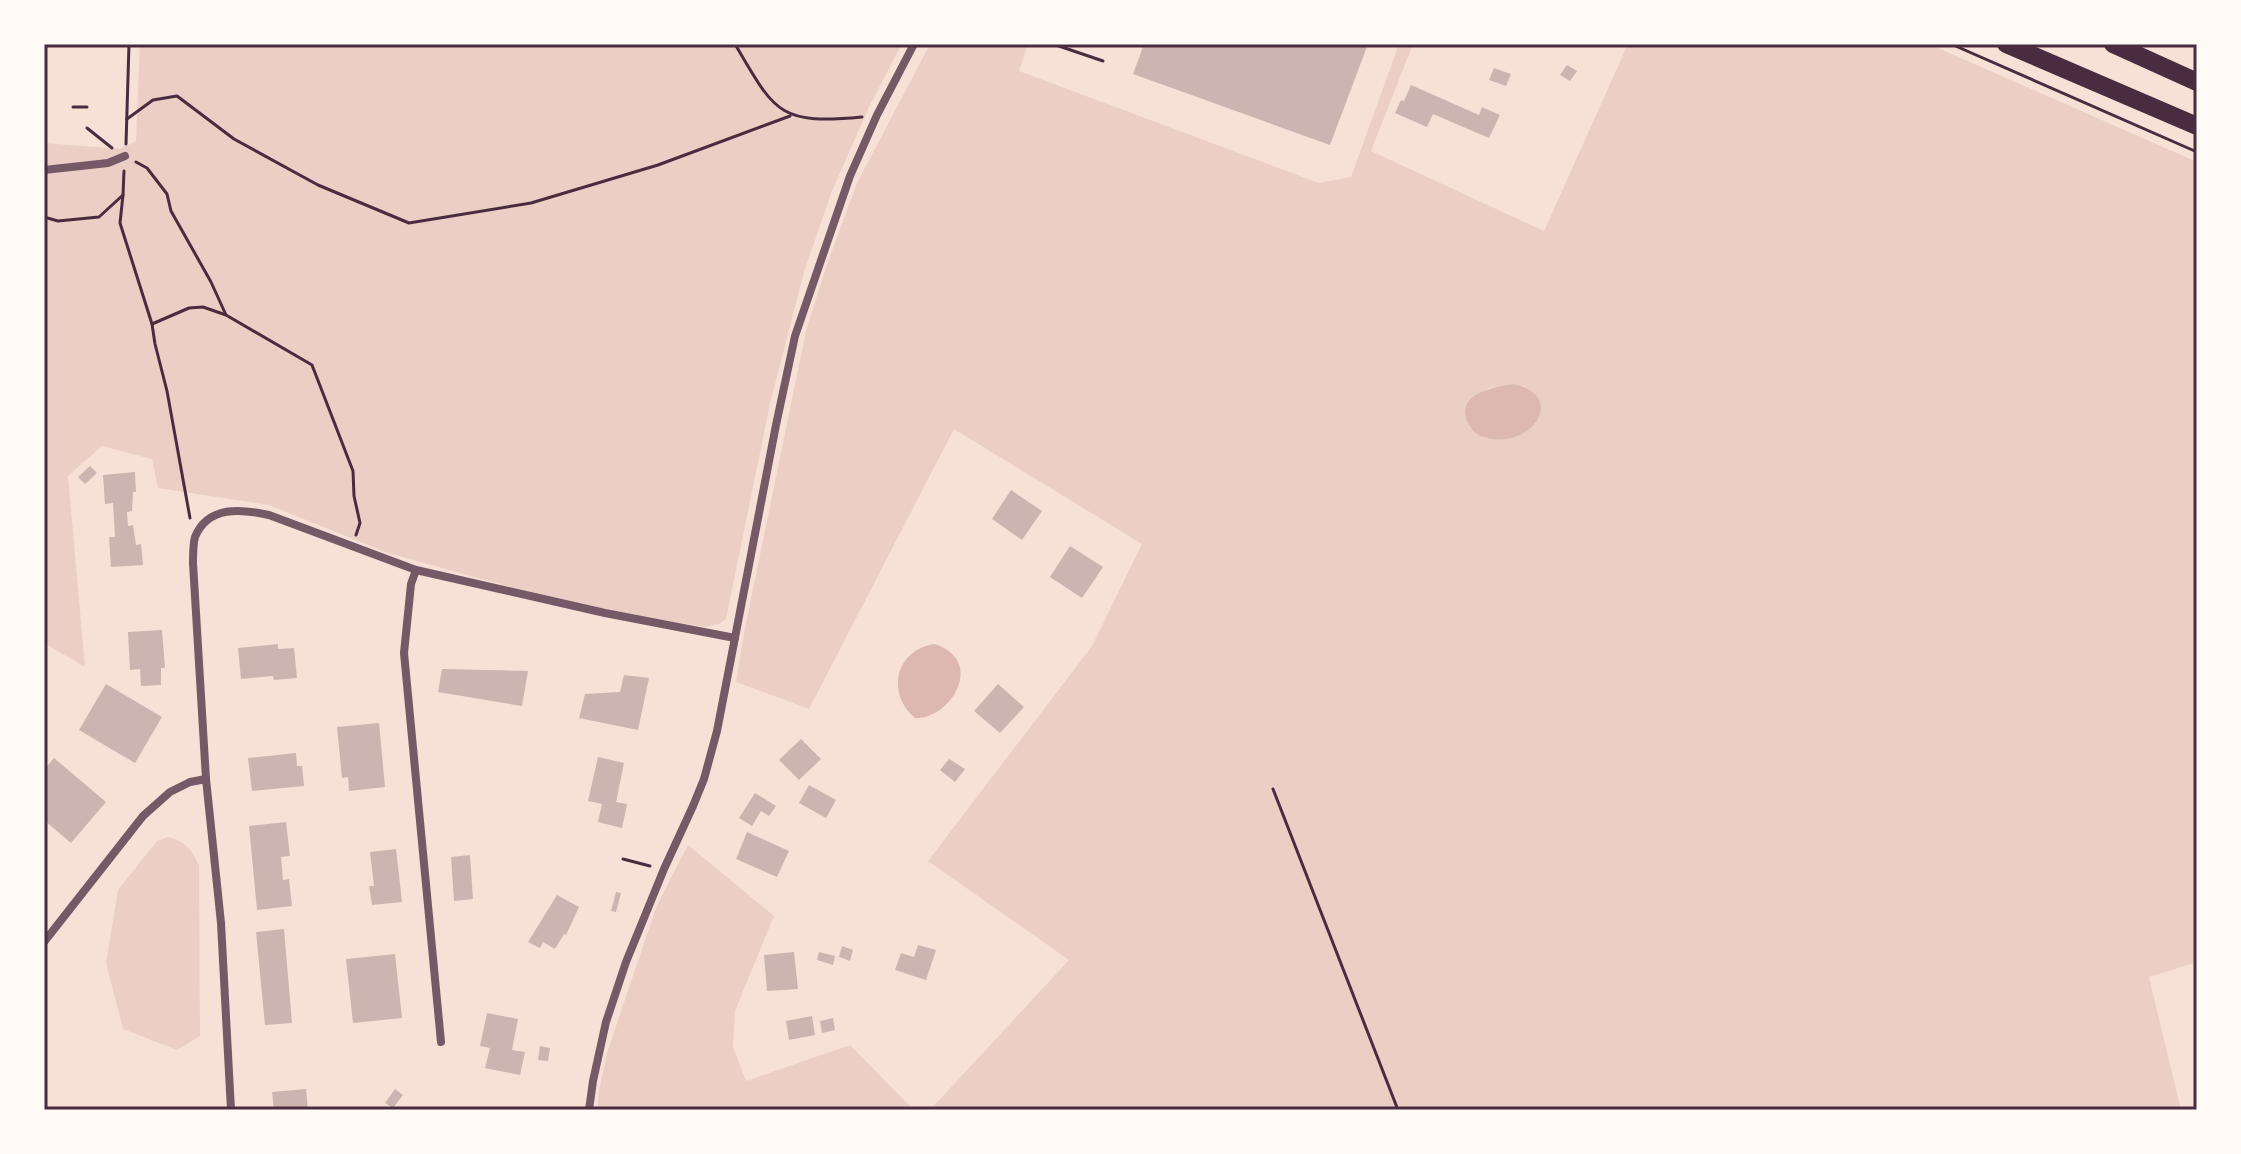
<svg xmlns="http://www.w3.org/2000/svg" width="2241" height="1154" viewBox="0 0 2241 1154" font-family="'Titillium Web',sans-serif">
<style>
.green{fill:#ebcfc5;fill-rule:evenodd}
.water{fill:#dcb8b0}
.building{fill:#ccb4b1}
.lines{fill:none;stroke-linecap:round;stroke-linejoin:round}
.path{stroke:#4a2c40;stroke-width:3}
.minor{stroke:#755966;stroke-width:8}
.trunk{stroke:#4a2c40;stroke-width:18}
.neatline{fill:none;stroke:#4a2c40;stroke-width:3}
</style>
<rect width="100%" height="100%" fill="#f7e1d7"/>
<g class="green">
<polygon points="140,44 902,44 870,105 832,191 804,272 770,404 726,619 719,624 705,627 638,616 533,593 388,553 269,505 158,488 152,459 102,446 68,476 85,667 44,643 44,143 120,149 136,141"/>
<path d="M 930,44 L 1028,44 L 1019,71 L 1319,183 L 1351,177 L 1399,44 L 1413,44 L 1371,151 L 1544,231 L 1628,44 L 1929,44 L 2197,162 L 2197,962 L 2149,977 L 2181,1110 L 930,1110 L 1069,960 L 928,861 L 1092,646 L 1142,544 L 954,429 L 809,709 L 736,682 L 745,628 L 806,331 L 827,264 L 857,183 ZM 1513,384 L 1526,387 L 1468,424 L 1465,415 L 1466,407 L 1489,388 Z"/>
<path d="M 168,837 C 186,842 192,849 199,866 L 200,1036 L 177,1050 L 123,1029 L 106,963 L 118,890 L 157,841 Z"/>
<polygon points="688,845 774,916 735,1011 733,1047 746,1081 850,1045 914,1110 597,1110 599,1090 607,1053 638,961 657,905"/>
</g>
<g class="water">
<path d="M 1513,384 C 1569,395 1531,452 1484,437 C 1476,435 1470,428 1467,421 C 1456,393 1495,387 1513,384 Z"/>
<path d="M 935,644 C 987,662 949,720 915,718 C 885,693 896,649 935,644 Z"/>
</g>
<g class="building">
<polygon points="1144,44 1368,44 1330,145 1133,74"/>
<polygon points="1567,65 1577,71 1570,81 1560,75"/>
<polygon points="1494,68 1511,74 1506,86 1489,80"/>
<polygon points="1411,85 1479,115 1482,107 1500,115 1489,138 1433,114 1427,127 1395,113 1401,100 1404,101"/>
<polygon points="90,466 97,473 85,484 78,477"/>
<polygon points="135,472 136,492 133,492 132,511 127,512 128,526 133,525 136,545 141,544 143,565 111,567 109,537 115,537 113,503 105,504 103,475"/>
<polygon points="1011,490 1042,511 1022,540 992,519"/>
<polygon points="1070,546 1103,567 1082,598 1050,577"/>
<polygon points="162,630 165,668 161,668 161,685 141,686 140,669 130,670 128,632"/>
<polygon points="278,644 278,649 294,648 297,678 274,680 273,676 241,679 238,648"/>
<polygon points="442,669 528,671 522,706 438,692"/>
<polygon points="624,675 649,678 638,730 579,718 585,694 620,692"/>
<polygon points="106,684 162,717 135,763 79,730"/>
<polygon points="998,684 1024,707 1000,733 974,711"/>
<polygon points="379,723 385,787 349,791 348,777 342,778 337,727"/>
<polygon points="801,739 821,759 799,780 779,760"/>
<polygon points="296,753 297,766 302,766 304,786 252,791 248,758"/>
<polygon points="598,757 624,763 616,802 627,804 622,828 598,822 602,804 588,801"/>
<polygon points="54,758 106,802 71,843 44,820 44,770"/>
<polygon points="949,759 965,769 955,782 940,770"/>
<polygon points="809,785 836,800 826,818 799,803"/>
<polygon points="755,793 776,806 769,816 761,811 752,826 739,818"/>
<polygon points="286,822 290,856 281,857 283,880 289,879 292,906 257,910 249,826"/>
<polygon points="747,832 789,851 777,877 736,859"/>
<polygon points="396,849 402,902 372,905 369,886 374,886 370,852"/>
<polygon points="470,855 473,899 454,901 451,857"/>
<polygon points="616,892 621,893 616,912 611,911"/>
<polygon points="557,895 579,907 566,935 564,934 555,949 543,942 540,948 528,942"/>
<polygon points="284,929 292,1023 265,1025 256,932"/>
<polygon points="918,945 936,950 926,980 895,970 901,953 914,957"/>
<polygon points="842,946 853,950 850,961 839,957"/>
<polygon points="794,952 798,989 767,991 764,955"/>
<polygon points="819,952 835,956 833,965 817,960"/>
<polygon points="395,954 402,1018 353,1023 346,959"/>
<polygon points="487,1013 518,1019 512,1050 525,1052 520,1075 485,1068 490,1048 480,1046"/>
<polygon points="812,1016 815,1035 789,1040 786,1021"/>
<polygon points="833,1018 835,1030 822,1033 820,1021"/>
<polygon points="540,1046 550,1048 548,1061 538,1060"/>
<polygon points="306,1089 308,1110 274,1110 272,1092"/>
<polygon points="395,1089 403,1095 393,1108 385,1103"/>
</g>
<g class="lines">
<g class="path">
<path d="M 735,44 C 775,112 778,125 862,117"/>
<polyline points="1053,44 1103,61"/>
<polyline points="1951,44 2197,152"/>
<polyline points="73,107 87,107"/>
<polyline points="127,119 153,100 177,96 234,139 318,185 409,223 531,203 658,165 790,116"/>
<polyline points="87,128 112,148"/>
<polyline points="126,144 129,44"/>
<polyline points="136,162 147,168 167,194 171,211 211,282 226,315"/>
<polyline points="123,195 120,223 152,324 155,344 167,391 190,518"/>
<polyline points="44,217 58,221 99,217 123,195 124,171"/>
<polyline points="152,324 189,308 203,307 226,315 312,365 353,471 354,496 360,523 356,535"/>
<polyline points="1273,789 1398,1110"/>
<polyline points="623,859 650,866"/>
</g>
<g class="minor">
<polyline points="44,170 108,163 125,156"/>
<polyline points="416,570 411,584 404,653 441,1042"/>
<polyline points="44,942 143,816 170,792 190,782 206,779"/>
<path d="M 231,1110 L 221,923 L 206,779 L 193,563 C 193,555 193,544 195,537 C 208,505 242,509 269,515 L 416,570 L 605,613 L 735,638"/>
<polyline points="589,1110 593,1081 606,1022 626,962 664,869 693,806 704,779 717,731 776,425 795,336 850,176 877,115 914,44"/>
</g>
<g class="trunk">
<polyline points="2006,44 2197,126"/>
<polyline points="2113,44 2197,82"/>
</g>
</g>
<rect width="2241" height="1154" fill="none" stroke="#fffaf5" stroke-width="92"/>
<rect x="46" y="46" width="2149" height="1062" class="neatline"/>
</svg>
